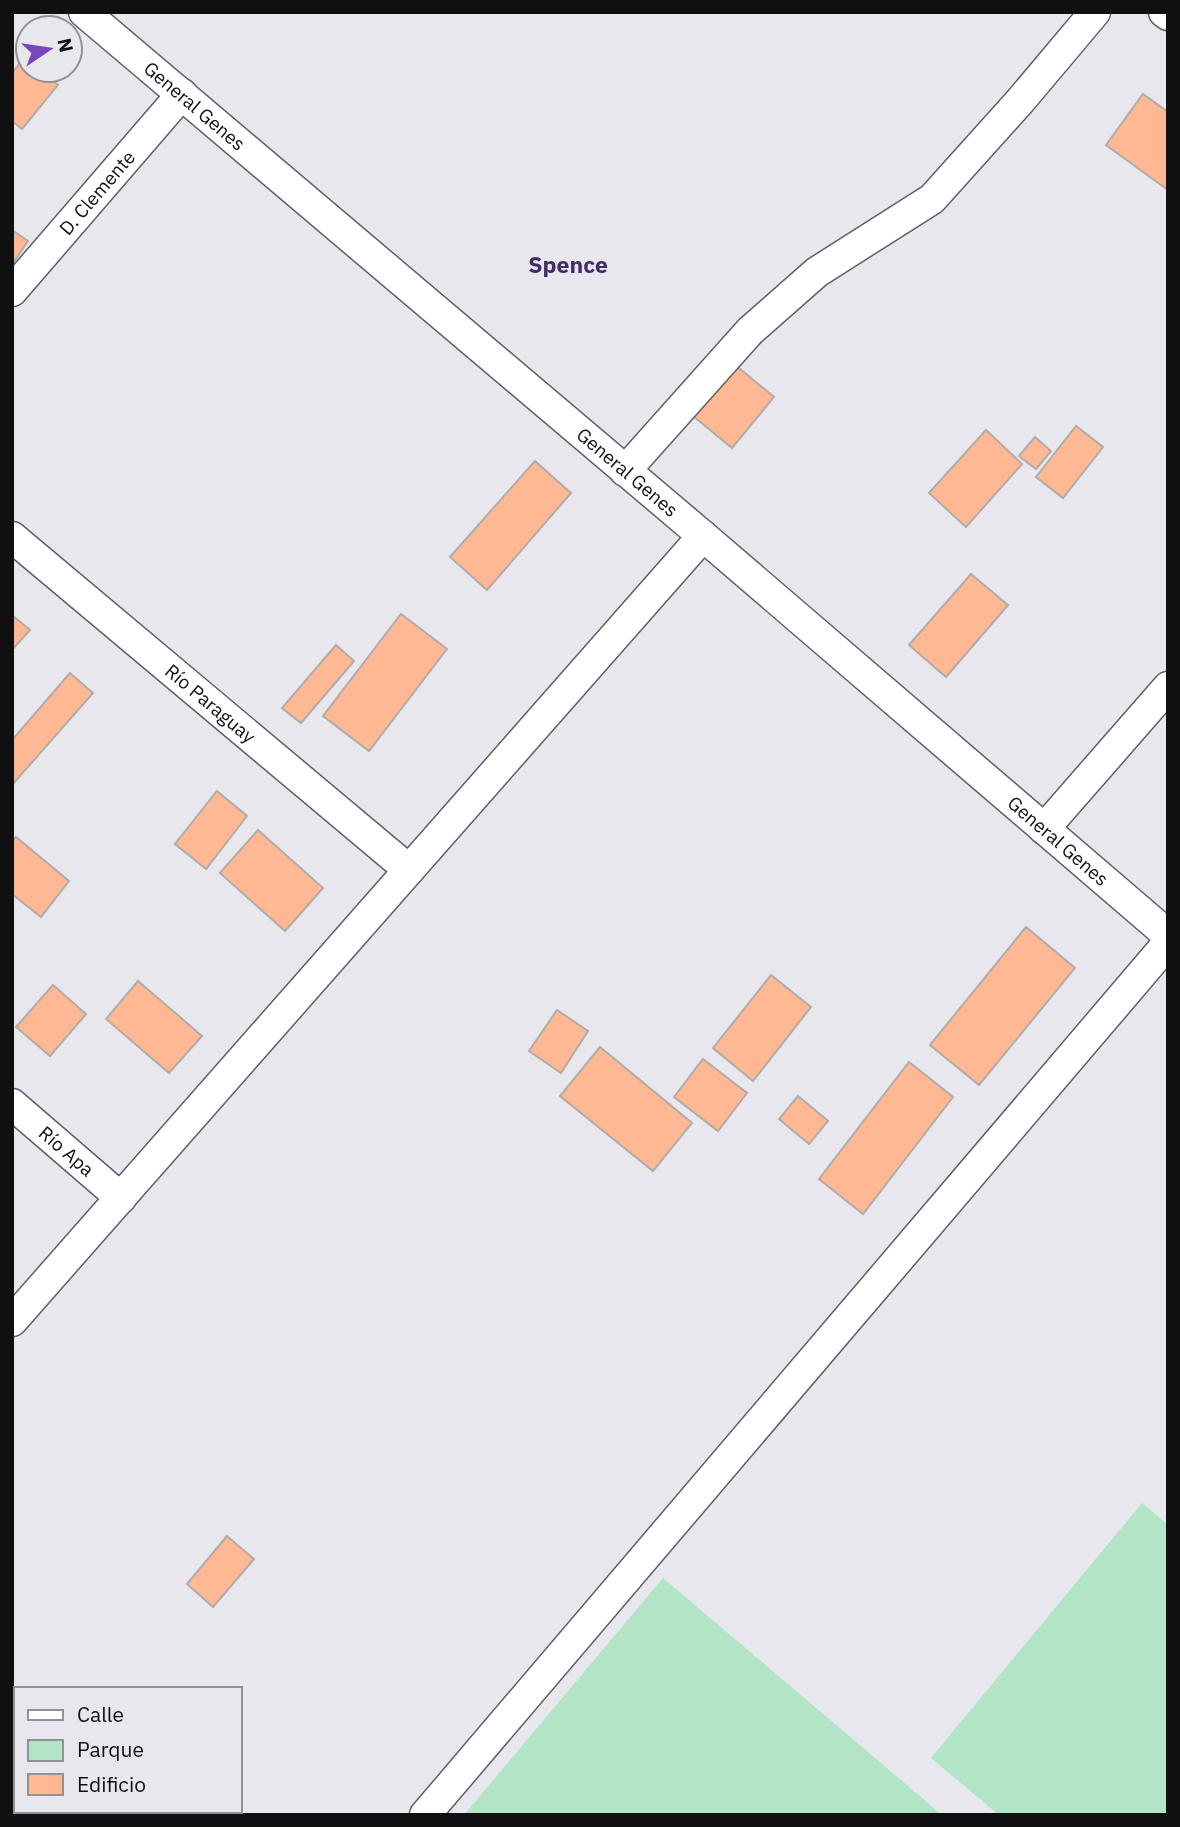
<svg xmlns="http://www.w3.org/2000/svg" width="1180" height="1827" viewBox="0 0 1180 1827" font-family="'IBM Plex Sans',sans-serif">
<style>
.green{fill:#b2e4c6}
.building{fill:#feb994;stroke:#b3aba7;stroke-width:2}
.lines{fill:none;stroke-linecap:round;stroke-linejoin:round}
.minor-casing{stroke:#5f5e65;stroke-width:33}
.minor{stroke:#fff;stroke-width:30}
.labels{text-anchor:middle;stroke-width:5;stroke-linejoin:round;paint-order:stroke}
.street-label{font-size:19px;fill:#100f12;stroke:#e8e7ee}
.quarter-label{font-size:23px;font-weight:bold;fill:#442c67;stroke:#e8e7ee}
</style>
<rect width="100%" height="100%" fill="#e8e7ee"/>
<g class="green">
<polygon points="1142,1503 1168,1525 1168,1815 999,1815 931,1758"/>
<polygon points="663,1578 942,1815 464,1815"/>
</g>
<g class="building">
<polygon points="24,58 28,61 28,70 40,70 58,85 22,129 12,121 12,73"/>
<polygon points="1143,94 1168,112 1168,190 1106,145"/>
<polygon points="12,230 28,241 12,265"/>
<polygon points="728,359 774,397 732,448 686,410"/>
<polygon points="1076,426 1103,447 1063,498 1036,477"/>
<polygon points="986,430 1022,464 966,527 929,493"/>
<polygon points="1035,437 1051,451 1036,469 1019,456"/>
<polygon points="535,461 571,493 487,590 450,557"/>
<polygon points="971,574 1008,605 946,677 909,645"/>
<polygon points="401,614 447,649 369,751 323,716"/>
<polygon points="12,615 30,630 12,650"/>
<polygon points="336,645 354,661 301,723 282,708"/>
<polygon points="70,673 93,693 12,785 12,740"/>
<polygon points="217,791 247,816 206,869 175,844"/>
<polygon points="258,830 323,888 285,931 220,873"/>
<polygon points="16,837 69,881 41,917 12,894 12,842"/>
<polygon points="1026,927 1075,968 979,1085 930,1045"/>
<polygon points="771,975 811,1007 753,1081 713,1048"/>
<polygon points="138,981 202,1036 169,1073 106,1019"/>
<polygon points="53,985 86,1014 50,1056 16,1027"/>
<polygon points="557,1010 588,1031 561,1073 529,1051"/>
<polygon points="600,1047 692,1123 653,1171 560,1096"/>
<polygon points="703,1059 747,1093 718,1131 674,1097"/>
<polygon points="909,1062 953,1097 863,1214 819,1179"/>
<polygon points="798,1096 828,1121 809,1144 779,1119"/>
<polygon points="227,1536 254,1559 213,1607 187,1584"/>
<polygon points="16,1790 16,1811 40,1811 38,1815 12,1815 12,1795"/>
</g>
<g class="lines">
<g class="minor-casing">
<g id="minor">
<path id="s1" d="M 84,12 L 703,536 L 1168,935"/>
<polyline points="1164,12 1168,15"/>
<path id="s2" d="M 12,291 L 182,94"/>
<polyline points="625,471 750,331 817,272 932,199 1021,100 1095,12"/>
<path id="s3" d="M 12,537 L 409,870"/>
<polyline points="1044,829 1168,687"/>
<path id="s4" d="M 12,1104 L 121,1198"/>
<polyline points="12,1321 703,536"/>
<polyline points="425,1815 1168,943"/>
</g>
</g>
<use href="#minor" class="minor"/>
</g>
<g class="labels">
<g class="street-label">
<text dy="7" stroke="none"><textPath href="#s1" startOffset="145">General Genes</textPath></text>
<text dy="7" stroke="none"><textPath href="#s2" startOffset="130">D. Clemente</textPath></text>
<text dy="7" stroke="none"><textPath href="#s1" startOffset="712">General Genes</textPath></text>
<text dy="7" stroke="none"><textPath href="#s3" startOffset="259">Río Paraguay</textPath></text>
<text dy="7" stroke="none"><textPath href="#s1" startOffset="1279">General Genes</textPath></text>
<text dy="7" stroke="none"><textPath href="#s4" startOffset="72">Río Apa</textPath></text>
</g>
<g class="quarter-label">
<text x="568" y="273">Spence</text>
</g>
</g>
<rect width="1180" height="1827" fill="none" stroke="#100f12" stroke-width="28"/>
<rect x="14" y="1687" width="228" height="126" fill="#e8e7ee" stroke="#929196" stroke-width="2"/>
<rect x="28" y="1710" width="35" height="10" fill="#ffffff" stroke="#929196" stroke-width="2"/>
<text x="77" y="1722" font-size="21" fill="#100f12">Calle</text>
<rect x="28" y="1740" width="35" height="21" fill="#b2e4c6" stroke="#929196" stroke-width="2"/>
<text x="77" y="1757" font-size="21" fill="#100f12">Parque</text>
<rect x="28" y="1774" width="35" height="21" fill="#feb994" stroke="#929196" stroke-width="2"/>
<text x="77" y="1792" font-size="21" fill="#100f12">Edificio</text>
<g transform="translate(49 49) rotate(77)"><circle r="33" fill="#e8e7ee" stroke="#929196" stroke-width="2"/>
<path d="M0-5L12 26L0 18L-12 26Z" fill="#7946bd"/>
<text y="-10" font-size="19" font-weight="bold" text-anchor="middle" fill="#100f12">N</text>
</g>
</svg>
